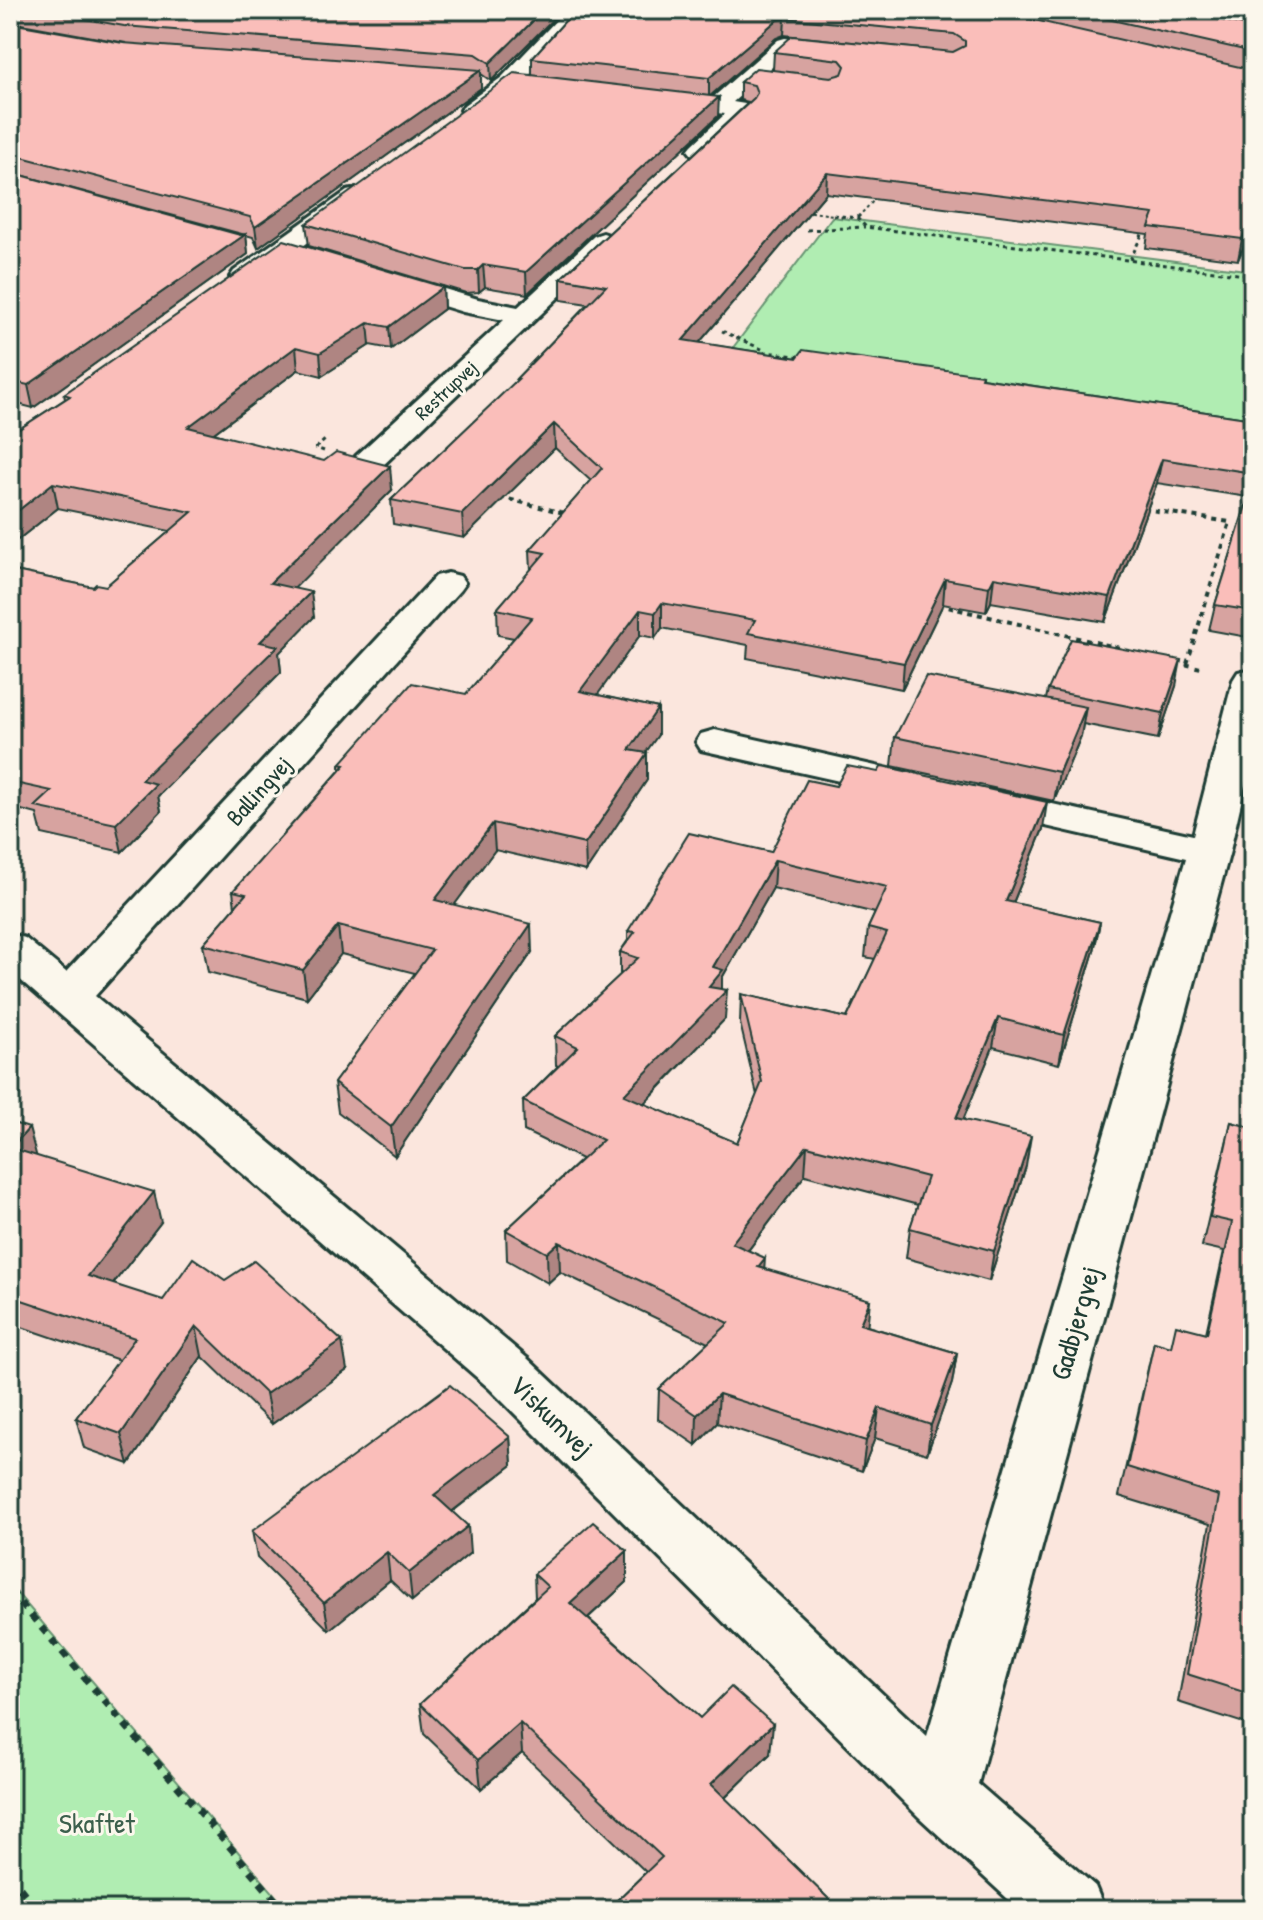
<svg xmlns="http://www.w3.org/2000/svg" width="1263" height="1920" viewBox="0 0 1263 1920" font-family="'Patrick Hand',sans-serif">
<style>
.green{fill:#b0edb2;stroke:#689573;stroke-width:2}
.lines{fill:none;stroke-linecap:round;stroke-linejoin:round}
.minor-casing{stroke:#1f3d34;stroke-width:6}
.path-far3{stroke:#1f3d34;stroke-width:2;stroke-dasharray:3 3;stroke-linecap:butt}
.path-far2{stroke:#1f3d34;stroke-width:3;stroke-dasharray:4 4;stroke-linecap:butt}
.path-far1{stroke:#1f3d34;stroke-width:4;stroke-dasharray:5 5;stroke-linecap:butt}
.path{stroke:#1f3d34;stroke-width:7;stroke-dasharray:8 8;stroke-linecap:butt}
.minor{fill:#fbf7ec;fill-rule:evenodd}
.wall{fill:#d7a3a0;stroke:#1f3d34;stroke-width:2;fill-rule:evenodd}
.shaded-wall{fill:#af8582;stroke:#1f3d34;stroke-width:2}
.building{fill:#fabeba;stroke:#1f3d34;stroke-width:2;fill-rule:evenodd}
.labels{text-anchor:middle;stroke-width:6;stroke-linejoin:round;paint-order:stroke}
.far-street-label{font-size:20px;fill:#1f3d34;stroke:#fbf7ec}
.street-label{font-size:24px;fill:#1f3d34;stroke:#fbf7ec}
.near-street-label{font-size:28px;fill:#1f3d34;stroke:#fbf7ec}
.near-park-label{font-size:28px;fill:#3c604d;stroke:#fbf7ec}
</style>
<rect width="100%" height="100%" fill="#fbe6dd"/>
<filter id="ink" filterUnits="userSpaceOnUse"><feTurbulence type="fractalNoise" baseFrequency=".0125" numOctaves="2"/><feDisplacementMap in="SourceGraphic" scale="16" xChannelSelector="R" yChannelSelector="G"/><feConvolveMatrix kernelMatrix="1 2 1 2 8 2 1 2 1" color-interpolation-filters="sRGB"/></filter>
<g filter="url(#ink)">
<g class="green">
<polygon points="832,217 1253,271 1253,436 732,349"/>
<polygon points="10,1585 288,1910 10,1910"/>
</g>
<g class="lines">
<g class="minor-casing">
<g id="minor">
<path d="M 566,10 L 587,10 C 569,35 494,122 464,115 L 461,110 L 464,105 L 502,77 Z"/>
<polygon points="785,38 829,43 839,49 829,55 790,51 733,102 751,105 754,110 751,115 708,155 692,155 688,150 692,145 725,114 652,105 649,100 652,95 660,93 710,100 778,40"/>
<polygon points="356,189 365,191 368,196 365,201 252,283 234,283 230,277 234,271 347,191"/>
<polygon points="603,233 612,236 616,241 612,246 378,470 367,472 356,470 351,463 356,456 504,320 463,312 378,286 374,280 378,274 387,272 478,299 518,307 594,236"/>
<polygon points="448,573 460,576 465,583 460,590 95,996 527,1358 927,1736 1186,858 975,810 969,802 975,794 989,790 1193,835 1233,680 1238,672 1253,669 1253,750 1230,851 978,1784 1095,1886 1105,1910 1020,1910 919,1817 489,1388 10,971 10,934 25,938 66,972 436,576"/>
<polygon points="715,730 916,775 922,783 916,791 902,795 701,750 696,742 701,734"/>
</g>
</g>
<g class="path-far3">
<polyline points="805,211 847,217"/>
<polyline points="858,217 878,196"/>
</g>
<g class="path-far2">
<polyline points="833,215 857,218 866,227 1253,276"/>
<polyline points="857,218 860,215"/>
<polyline points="807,230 865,227"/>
<polyline points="1130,260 1145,228"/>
<polyline points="722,331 766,351"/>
<polyline points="756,355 767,352 801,357"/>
<polyline points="324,451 316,448 326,439"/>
</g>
<g class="path-far1">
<polyline points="500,497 568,514"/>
<polyline points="1144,509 1230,522 1187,664"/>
<polyline points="939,605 1124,649"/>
<polyline points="1176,662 1205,669"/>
</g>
<g class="path">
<polyline points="10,1591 284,1910"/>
<polyline points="10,1875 37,1910"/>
</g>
<use href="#minor" class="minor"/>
</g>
<g class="wall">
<polygon points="10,10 562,10 491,81 481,74 481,88 258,248 253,237 246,235 248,254 33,408 10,402 10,172 240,235 242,234 10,172 10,23 126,43 10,22"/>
<polygon points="575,10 1253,10 1253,225 1238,260 1146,248 1148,234 826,193 699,343 797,358 982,375 982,378 1253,419 1253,638 1209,630 1215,605 1248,497 1157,483 1105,622 991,602 986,612 943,604 902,689 747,658 748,645 662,628 655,638 640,635 597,695 658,708 658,735 645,753 647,780 586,871 495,850 454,905 532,952 395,1156 338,1112 334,1083 415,973 341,954 307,998 208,972 203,944 235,907 233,891 340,770 340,764 466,694 514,638 498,635 497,609 531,570 530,550 591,481 555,448 464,538 393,524 391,500 516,382 516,379 588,304 561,300 561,278 749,102 740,100 740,82 773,70 774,52 930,50 784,35 776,38 710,96 718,116 527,294 485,287 479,292 466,293 309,246 306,224 532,75 532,58"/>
<polygon points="443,287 444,309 391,349 370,345 322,376 298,370 214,433 392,490 294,588 314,617 279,653 281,672 158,796 161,811 122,852 42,834 37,814 10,807 10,570 93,587 106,586 170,531 58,508 10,546 10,435 65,399 64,394"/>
<polygon points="1176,686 1158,739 1083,724 1081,736 1054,801 892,766 895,737 1046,699 1048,690"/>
<path d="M 1043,829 L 1013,903 L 1100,922 L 1094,951 L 1059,1064 L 993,1047 L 963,1119 L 1026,1166 L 989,1281 L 906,1258 L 910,1228 L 918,1205 L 805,1175 L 748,1251 L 764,1269 L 867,1326 L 957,1353 L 952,1383 L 927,1454 L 875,1438 L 862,1471 L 717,1423 L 696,1445 L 658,1419 L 659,1389 L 708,1343 L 560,1272 L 548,1283 L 507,1260 L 506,1230 L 582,1159 L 524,1131 L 523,1101 L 558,1066 L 556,1065 L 555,1036 L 620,975 L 620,952 L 628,940 L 628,931 L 771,852 ZM 773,888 L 875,913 L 868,928 L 865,957 L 875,959 L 847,1018 L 741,994 L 740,1023 L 757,1095 L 737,1143 L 644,1104 L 725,1019 L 722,989 L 722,978 Z"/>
<polygon points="10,1122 36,1156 161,1222 113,1284 347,1370 272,1424 202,1356 129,1464 84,1448 76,1418 119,1360 10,1323"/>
<polygon points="1231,1122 1253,1128 1253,1726 1178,1702 1210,1524 1119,1496 1154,1342 1170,1347 1206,1333 1224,1251 1202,1246"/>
<polygon points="510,1437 512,1465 452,1512 470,1553 412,1601 390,1580 329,1630 257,1558 252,1531"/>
<polygon points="627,1551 627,1582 588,1618 700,1718 770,1754 725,1798 840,1910 611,1910 611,1906 646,1872 522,1753 481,1789 424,1734 420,1704 535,1598 534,1574"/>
</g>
<g class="shaded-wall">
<polygon points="544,10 562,10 491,81 490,63"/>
<polygon points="785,18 784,35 776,38 709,97 709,78 777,20"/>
<polygon points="481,70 481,88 258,248 255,227"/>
<polygon points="719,97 718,116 527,294 526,272"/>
<polygon points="827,173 826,193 682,363 683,340"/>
<polygon points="1253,214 1253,225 1238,260 1242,239"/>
<polygon points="246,234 248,254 33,408 28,385"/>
<polygon points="483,265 485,287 479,292 478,270"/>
<polygon points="443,287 444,309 391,349 389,327"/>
<polygon points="368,323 370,345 322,376 320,353"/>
<polygon points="296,347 298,370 191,450 188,427"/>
<polygon points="554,424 555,448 464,538 462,514"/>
<polygon points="1162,459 1157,483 1105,622 1110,597"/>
<polygon points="390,466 392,490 274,609 270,583"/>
<polygon points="53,483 58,508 10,546 10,517"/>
<polygon points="994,577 991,602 986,612 989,587"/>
<polygon points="945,579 943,604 902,689 904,663"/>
<polygon points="311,592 314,617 279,653 281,672 158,796 161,811 122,852 116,824 141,780 260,642"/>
<polygon points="662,603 662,628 655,638 655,613"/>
<polygon points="640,610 640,635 581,718 580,691"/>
<polygon points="1181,660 1176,686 1158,739 1163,713"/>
<polygon points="1086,707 1081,736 1054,801 1059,772"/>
<polygon points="658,708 658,735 629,776 629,750"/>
<polygon points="647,753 647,780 586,871 585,844"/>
<polygon points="1047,802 1043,829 1002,930 1006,901"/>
<polygon points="493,823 495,850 438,927 435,900"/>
<polygon points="775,860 773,888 722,978 722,995 727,990 725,1019 624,1124 624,1095 709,987 713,967"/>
<polygon points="1100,922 1094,951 1059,1064 1064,1035"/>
<polygon points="531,924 532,952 395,1156 391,1127"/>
<polygon points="338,926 341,954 307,998 303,970"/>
<polygon points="998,1018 993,1047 952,1147 956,1118"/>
<polygon points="29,1128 37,1158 11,1148"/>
<polygon points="1031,1136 1026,1166 989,1281 994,1251"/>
<polygon points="807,1146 805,1175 731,1273 732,1243"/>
<polygon points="154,1192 161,1222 96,1306 88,1276"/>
<polygon points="559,1242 560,1272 548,1283 547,1253"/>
<polygon points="765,1258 763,1288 758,1267"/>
<polygon points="870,1300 867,1330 860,1324"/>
<polygon points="196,1326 202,1356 129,1464 121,1434"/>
<polygon points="342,1341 347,1370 272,1424 266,1394"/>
<polygon points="957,1353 952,1383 927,1454 931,1425"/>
<polygon points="719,1394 717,1423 696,1445 697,1415"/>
<polygon points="879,1408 875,1438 862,1471 866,1441"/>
<polygon points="510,1437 512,1465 437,1523 434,1495"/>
<polygon points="468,1526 470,1553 412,1601 409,1573"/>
<polygon points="627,1551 627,1582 571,1633 570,1603"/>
<polygon points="387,1552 390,1580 329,1630 324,1603"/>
<polygon points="520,1723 522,1753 481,1789 478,1760"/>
<polygon points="773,1724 770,1754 709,1813 711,1784"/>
</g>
<g class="building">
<polygon points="36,10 544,10 490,63 476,54 124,26"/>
<polygon points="575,10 884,10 886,11 890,10 991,10 1253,70 1253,214 1242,239 1149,227 1154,214 827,173 683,340 797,358 803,350 982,375 981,378 1253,419 1253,473 1162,459 1110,597 994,577 989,587 945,579 904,663 748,633 755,620 662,603 655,613 640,610 580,691 658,708 629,750 647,753 585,844 493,823 435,900 531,924 391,1127 334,1083 432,950 338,926 303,970 203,944 246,894 233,891 345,765 340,764 412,683 466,694 532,617 497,609 545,553 530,550 602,468 554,424 462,514 391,500 518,379 516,379 606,286 561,278 754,98 757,93 754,85 740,82 756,68 831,77 842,74 845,66 840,60 774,52 792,36 953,52 965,46 965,41 954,34 785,18 777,20 709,78 532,58"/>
<polygon points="1068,10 1177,10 1253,27 1253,52"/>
<polygon points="10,23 123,43 481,70 255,227 250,217 10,154"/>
<polygon points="514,73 719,97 526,272 483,265 478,270 465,270 306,224"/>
<polygon points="10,172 240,235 246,234 28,385 10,381"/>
<polygon points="284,240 443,287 389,327 368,323 320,353 296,347 188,427 324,461 336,452 390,466 270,583 311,592 260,642 278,646 141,780 156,784 116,824 35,807 52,791 10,782 10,570 93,587 96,584 106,586 192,512 53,483 10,517 10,435 70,396 64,394"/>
<polygon points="1253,483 1253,611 1215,605"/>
<polygon points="1071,639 1181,660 1163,713 1048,690"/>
<polygon points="926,676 1086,707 1059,772 895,737"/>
<path d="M 847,766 L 878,772 L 882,766 L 1047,802 L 1006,901 L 1100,922 L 1064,1035 L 998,1018 L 956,1118 L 1031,1136 L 994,1251 L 910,1228 L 927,1177 L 807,1146 L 732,1243 L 765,1258 L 758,1267 L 870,1300 L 860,1324 L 957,1353 L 931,1425 L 879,1408 L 866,1441 L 719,1394 L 697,1415 L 659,1389 L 729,1323 L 559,1242 L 547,1253 L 506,1230 L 603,1140 L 523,1101 L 578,1047 L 555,1036 L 638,958 L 620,952 L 635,932 L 628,931 L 689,833 L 771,852 L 807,780 L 836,786 ZM 775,860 L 887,887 L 868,928 L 887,933 L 847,1018 L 741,994 L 762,1082 L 737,1143 L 624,1095 L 727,990 L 709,987 L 723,970 L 713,967 Z"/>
<polygon points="10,1122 29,1128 11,1148 154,1192 88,1276 163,1300 193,1258 225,1280 254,1261 342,1341 266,1394 196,1326 121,1434 76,1418 135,1338 10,1296"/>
<polygon points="1231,1122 1253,1128 1253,1695 1187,1674 1219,1496 1127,1467 1154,1342 1171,1347 1176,1325 1207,1333 1232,1222 1210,1217"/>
<polygon points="450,1385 510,1437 434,1495 468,1526 409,1573 387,1552 324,1603 252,1531"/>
<polygon points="593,1522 627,1551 570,1603 700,1718 731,1687 773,1724 711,1784 840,1910 676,1910 674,1908 672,1910 615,1910 611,1906 662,1857 520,1723 478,1760 420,1704 548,1587 534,1574"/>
</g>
</g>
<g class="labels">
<g class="far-street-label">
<text transform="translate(446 390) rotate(-43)" y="7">Restrupvej</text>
</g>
<g class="street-label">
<text transform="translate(259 791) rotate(-48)" y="8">Ballingvej</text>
</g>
<g class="near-street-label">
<text transform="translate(1075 1323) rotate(-74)" y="10">Gadbjergvej</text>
<text transform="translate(552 1416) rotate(44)" y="10">Viskumvej</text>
</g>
<g class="near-park-label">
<text x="97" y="1833">Skaftet</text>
</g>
</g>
<rect width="1263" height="1920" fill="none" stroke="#fbf7ec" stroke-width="40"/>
<rect x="20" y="20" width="1223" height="1880" fill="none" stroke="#1f3d34" stroke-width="3" filter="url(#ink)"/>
</svg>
